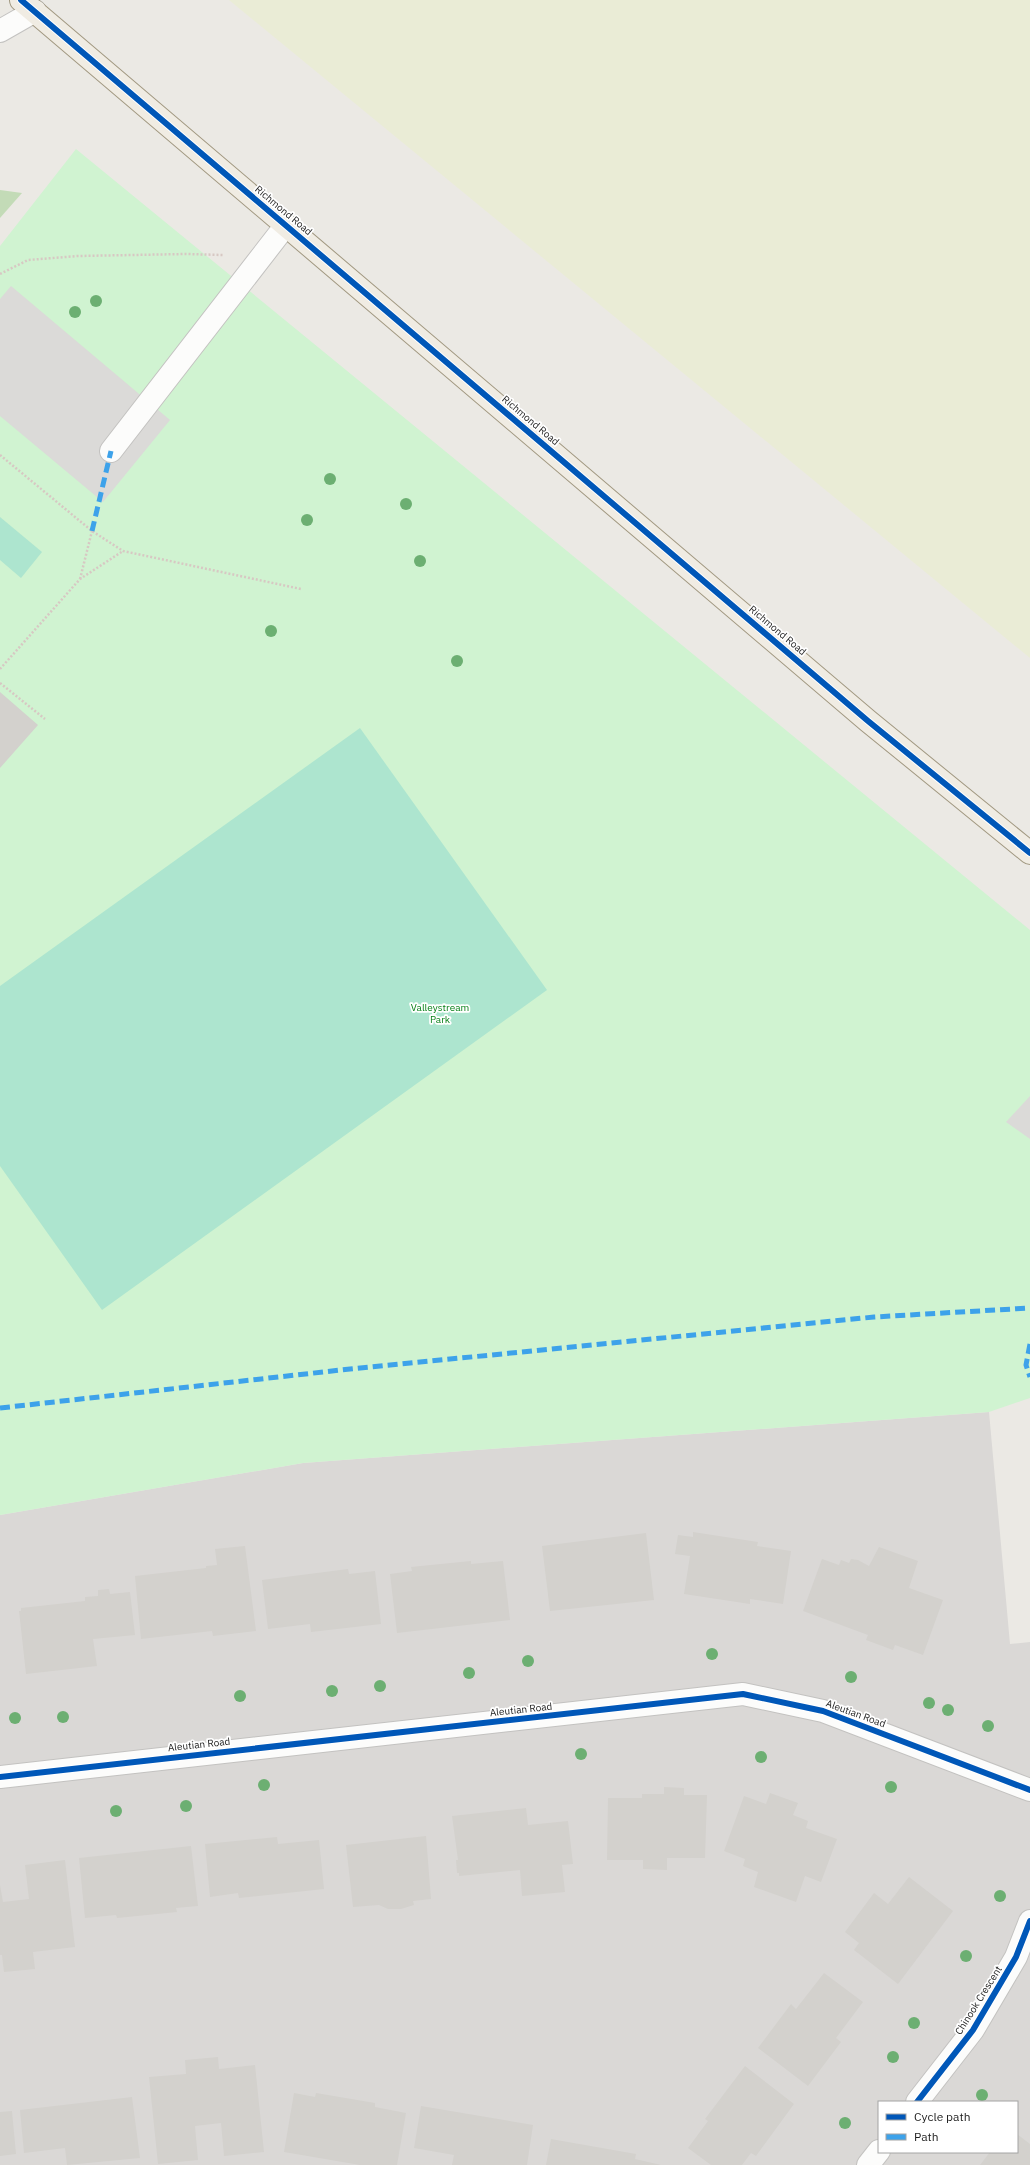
<svg xmlns="http://www.w3.org/2000/svg" width="1030" height="2165" viewBox="0 0 1030 2165" font-family="'IBM Plex Sans',sans-serif">
<style>
.residential{fill:#dad8d6;fill-rule:evenodd}
.farmland{fill:#eaecd6}
.forest{fill:#c3dbb7}
.park{fill:#d0f3d1}
.pitch{fill:#ade5cf}
.parking{fill:#dbdad8}
.building{fill:#d3d1cd}
.lines{fill:none;stroke-linecap:round;stroke-linejoin:round}
.minor-casing{stroke:#c3c2c0;stroke-width:24}
.major-casing{stroke:#a19881;stroke-width:24}
.path{stroke:#d7c8c3;stroke-width:2.5;stroke-dasharray:2 2;stroke-linecap:butt}
.minor{stroke:#fcfcfb;stroke-width:22}
.major{stroke:#f0ece3;stroke-width:22}
.quiet{stroke:#3da2ea;stroke-width:5;stroke-dasharray:10 5;stroke-linecap:butt}
.cycleway-casing{stroke:#fff;stroke-width:8}
.cycleway{stroke:#0057b8;stroke-width:6}
.tree{fill:#6caf72}
.labels{text-anchor:middle;stroke-width:3.5;stroke-linejoin:round;paint-order:stroke}
.street-label{font-size:10px;fill:#1c1c1c;stroke:#fff}
.park-label{font-size:10px;fill:#057f15;stroke:#fff}
</style>
<rect width="100%" height="100%" fill="#ebe9e4"/>
<path class="residential" d="M 989,1412 L 1010,1644 L 1030,1642 L 1030,2165 L 0,2165 L 0,1515 L 303,1463 ZM 879,2102 L 1017,2102 L 1017,2152 L 879,2152 Z"/>
<polygon class="farmland" points="229,0 1030,0 1030,658"/>
<polygon class="forest" points="0,190 22,193 0,218"/>
<polygon class="park" points="76,149 1030,930 1030,1398 989,1412 303,1463 0,1515 0,246"/>
<g class="pitch">
<polygon points="0,517 42,552 21,578 0,560"/>
<polygon points="360,728 547,990 102,1310 0,1166 0,986"/>
</g>
<g class="parking">
<polygon points="11,286 170,420 103,502 0,416 0,299"/>
<polygon points="1030,1096 1030,1139 1006,1122"/>
</g>
<g class="building">
<polygon points="0,692 38,725 0,768"/>
<polygon points="693,1532 758,1542 757,1546 791,1551 783,1604 750,1599 750,1604 684,1594 690,1556 675,1554 678,1535 693,1537"/>
<polygon points="646,1533 654,1600 550,1611 542,1546"/>
<polygon points="245,1546 256,1631 213,1636 212,1631 141,1639 135,1576 206,1568 206,1566 217,1565 215,1549"/>
<polygon points="879,1547 918,1561 909,1588 943,1600 923,1655 895,1645 893,1650 866,1640 868,1635 803,1611 822,1559 839,1565 841,1560 849,1563 851,1559 858,1560 869,1566"/>
<polygon points="471,1561 471,1564 503,1561 510,1620 397,1633 390,1574 412,1571 411,1567"/>
<polygon points="348,1569 349,1574 375,1571 381,1624 311,1632 310,1624 268,1629 262,1580"/>
<polygon points="109,1589 110,1594 130,1592 135,1635 93,1639 97,1666 26,1674 19,1611 21,1611 21,1608 85,1601 85,1597 98,1596 98,1590"/>
<polygon points="664,1787 684,1788 684,1795 707,1795 705,1858 667,1858 667,1870 643,1869 643,1860 607,1860 608,1798 642,1798 642,1794 664,1794"/>
<polygon points="770,1793 798,1803 793,1815 808,1821 806,1828 837,1839 821,1882 805,1876 796,1902 754,1887 758,1872 743,1866 745,1859 724,1851 744,1796 766,1804"/>
<polygon points="526,1808 528,1825 568,1821 573,1864 562,1865 565,1892 522,1896 520,1870 459,1876 459,1873 457,1873 456,1860 458,1860 452,1816"/>
<polygon points="426,1836 431,1899 413,1901 414,1905 401,1909 388,1909 379,1905 353,1907 346,1845"/>
<polygon points="277,1837 278,1844 319,1840 324,1889 239,1898 238,1893 210,1897 205,1844"/>
<polygon points="191,1846 198,1906 176,1908 177,1912 117,1918 116,1915 85,1918 79,1858"/>
<polygon points="65,1860 75,1947 33,1952 35,1969 4,1972 2,1955 0,1955 0,1885 3,1902 29,1899 25,1865"/>
<polygon points="909,1877 953,1911 898,1984 854,1950 859,1943 845,1932 874,1893 888,1904"/>
<polygon points="824,1973 863,2002 836,2038 841,2042 808,2086 758,2048 791,2004 796,2009"/>
<polygon points="218,2057 219,2069 255,2065 264,2152 224,2156 221,2123 195,2126 198,2160 158,2164 149,2077 186,2074 185,2060"/>
<polygon points="745,2066 794,2104 756,2156 751,2153 742,2165 711,2165 688,2148 708,2121 705,2119"/>
<polygon points="294,2093 315,2097 316,2093 375,2103 375,2107 406,2113 397,2165 360,2165 284,2152"/>
<polygon points="132,2097 140,2158 67,2165 65,2148 24,2153 20,2110"/>
<polygon points="421,2106 533,2125 527,2165 452,2165 454,2155 414,2148"/>
<polygon points="12,2111 16,2154 0,2156 0,2112"/>
<polygon points="1017,2134 1030,2144 1030,2165 980,2165 990,2152 1017,2152"/>
<polygon points="551,2139 636,2154 635,2159 661,2165 546,2165"/>
</g>
<g class="lines">
<g class="minor-casing">
<g id="minor">
<polyline points="0,31 35,11"/>
<polyline points="111,451 286,225"/>
<polyline points="0,1777 743,1694 823,1711 1030,1790"/>
<polyline points="917,2102 973,2030 1016,1957 1030,1921"/>
<polyline points="868,2165 879,2151"/>
</g>
</g>
<g class="major-casing">
<polyline id="major" points="21,0 868,721 1030,853"/>
</g>
<g class="path">
<polyline points="0,274 28,260 78,256 186,254 223,255"/>
<polyline points="0,455 92,531 123,551 301,589"/>
<polyline points="80,579 92,531"/>
<polyline points="0,669 80,579 123,551"/>
<polyline points="0,683 45,719"/>
</g>
<use href="#minor" class="minor"/>
<use href="#major" class="major"/>
<g class="quiet">
<polyline points="92,531 111,451"/>
<polyline points="1030,1344 1026,1365 1030,1377"/>
<polyline points="0,1408 350,1369 874,1317 1030,1308"/>
</g>
<g class="cycleway-casing">
<g id="cycleway">
<polyline points="21,0 868,721 1030,853"/>
<polyline points="0,1777 743,1694 823,1711 1030,1790"/>
<polyline points="917,2102 973,2030 1016,1957 1030,1921"/>
</g>
</g>
<use href="#cycleway" class="cycleway"/>
</g>
<g class="tree">
<circle cx="96" cy="301" r="6"/>
<circle cx="75" cy="312" r="6"/>
<circle cx="330" cy="479" r="6"/>
<circle cx="406" cy="504" r="6"/>
<circle cx="307" cy="520" r="6"/>
<circle cx="420" cy="561" r="6"/>
<circle cx="271" cy="631" r="6"/>
<circle cx="457" cy="661" r="6"/>
<circle cx="712" cy="1654" r="6"/>
<circle cx="528" cy="1661" r="6"/>
<circle cx="469" cy="1673" r="6"/>
<circle cx="851" cy="1677" r="6"/>
<circle cx="380" cy="1686" r="6"/>
<circle cx="332" cy="1691" r="6"/>
<circle cx="240" cy="1696" r="6"/>
<circle cx="929" cy="1703" r="6"/>
<circle cx="948" cy="1710" r="6"/>
<circle cx="63" cy="1717" r="6"/>
<circle cx="15" cy="1718" r="6"/>
<circle cx="988" cy="1726" r="6"/>
<circle cx="581" cy="1754" r="6"/>
<circle cx="761" cy="1757" r="6"/>
<circle cx="264" cy="1785" r="6"/>
<circle cx="891" cy="1787" r="6"/>
<circle cx="186" cy="1806" r="6"/>
<circle cx="116" cy="1811" r="6"/>
<circle cx="1000" cy="1896" r="6"/>
<circle cx="966" cy="1956" r="6"/>
<circle cx="914" cy="2023" r="6"/>
<circle cx="893" cy="2057" r="6"/>
<circle cx="982" cy="2095" r="6"/>
<circle cx="845" cy="2123" r="6"/>
</g>
<g class="labels">
<g class="street-label">
<text transform="translate(284 210) rotate(40)" y="4">Richmond Road</text>
<text transform="translate(531 420) rotate(40)" y="4">Richmond Road</text>
<text transform="translate(778 630) rotate(40)" y="4">Richmond Road</text>
<text transform="translate(521 1709) rotate(-6)" y="4">Aleutian Road</text>
<text transform="translate(856 1713) rotate(20)" y="4">Aleutian Road</text>
<text transform="translate(199 1744) rotate(-6)" y="4">Aleutian Road</text>
<text transform="translate(978 2000) rotate(-58)" y="4">Chinook Crescent</text>
</g>
<g class="park-label">
<text x="440" y="1011">Valleystream<tspan x="440" dy="12">Park</tspan></text>
</g>
</g>
<rect x="878" y="2101" width="140" height="52" fill="#ffffff" stroke="#a4a4a4"/>
<rect x="886" y="2114" width="20" height="6" fill="#0057b8" stroke="#a4a4a4"/>
<text x="914" y="2121" font-size="12" fill="#1c1c1c">Cycle path</text>
<rect x="886" y="2134" width="20" height="6" fill="#3da2ea" stroke="#a4a4a4"/>
<text x="914" y="2141" font-size="12" fill="#1c1c1c">Path</text>
</svg>
